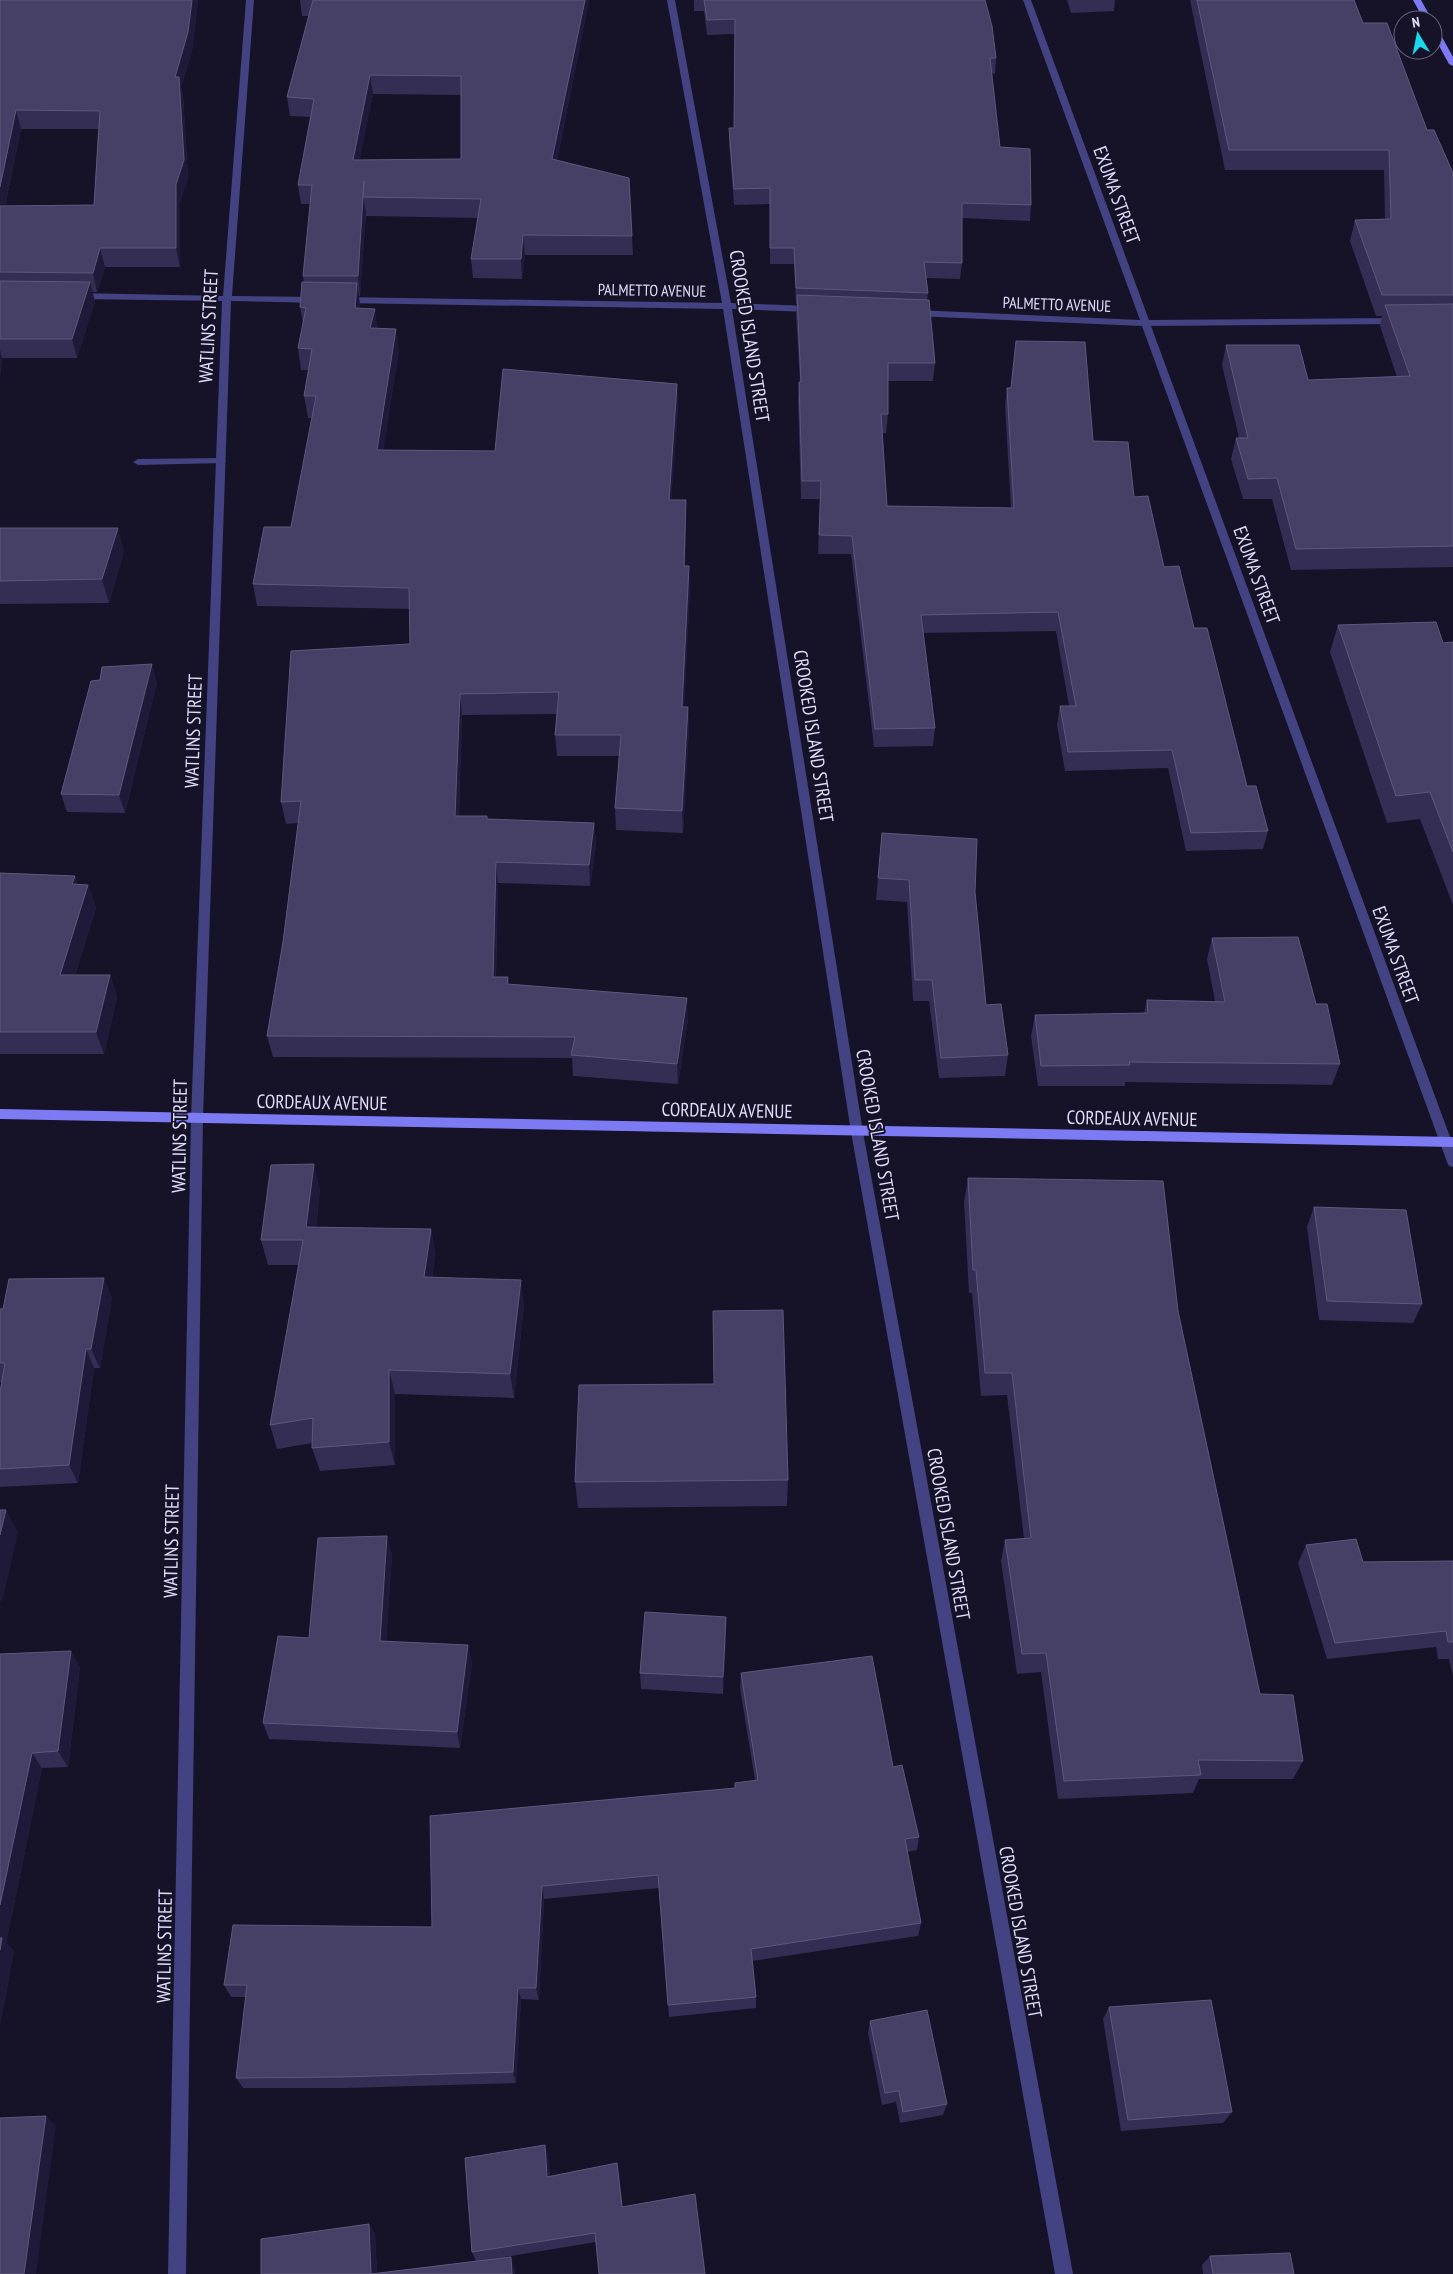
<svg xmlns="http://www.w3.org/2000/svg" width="1453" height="2274" viewBox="0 0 1453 2274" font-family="'PT Sans Narrow',sans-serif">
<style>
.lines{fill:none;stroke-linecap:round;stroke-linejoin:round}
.lane{fill:#434282;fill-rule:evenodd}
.street{fill:#434282;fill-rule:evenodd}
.secondary{fill:#7d7bf4;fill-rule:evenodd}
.wall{fill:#342d54;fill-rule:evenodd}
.shaded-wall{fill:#201a3a}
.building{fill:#464066;stroke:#5e587d;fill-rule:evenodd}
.labels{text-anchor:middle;stroke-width:4;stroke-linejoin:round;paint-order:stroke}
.far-street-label{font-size:16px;fill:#dfdcfc;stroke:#161227}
.street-label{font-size:19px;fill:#dfdcfc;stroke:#161227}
</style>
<rect width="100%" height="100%" fill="#161227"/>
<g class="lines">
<polygon class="lane" points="221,458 226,461 224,463 138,465 133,462 138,459"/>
<g class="street">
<polygon points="246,0 254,0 232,296 317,297 321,300 317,303 231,301 203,1118 186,2274 168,2274 191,1118 222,301 77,299 73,296 77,293 223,296"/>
<polygon points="667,0 675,0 731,303 812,306 816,309 812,312 732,309 863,1132 1073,2274 1055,2274 851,1132 723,309 342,303 338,300 342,297 722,303"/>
<polygon points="1023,0 1031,0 1149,320 1397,318 1402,321 1397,324 1151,326 1453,1145 1453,1167 1449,1166 1447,1162 1142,326 915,316 910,313 915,310 1140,320"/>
</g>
<g class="secondary">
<polygon points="1413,0 1421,0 1432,20 1424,20"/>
<polygon points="1433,26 1437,28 1453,57 1453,66 1449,64 1433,35"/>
<polygon points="0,1109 1453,1137 1453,1147 0,1119"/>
</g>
</g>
<g class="wall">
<path d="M 0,0 L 198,0 L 192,51 L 181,87 L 183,95 L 188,178 L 180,202 L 180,267 L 105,267 L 97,292 L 92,292 L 95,301 L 77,358 L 2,358 L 0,377 ZM 21,129 L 98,129 L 94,205 L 5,206 Z"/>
<path d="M 300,0 L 589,0 L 557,160 L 632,236 L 633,255 L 525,255 L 522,279 L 473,278 L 471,259 L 478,218 L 366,216 L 366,212 L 360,296 L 359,296 L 360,308 L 399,350 L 383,450 L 495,451 L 677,384 L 678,406 L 671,500 L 686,522 L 685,566 L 690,588 L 684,707 L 688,707 L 689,728 L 683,833 L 616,830 L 615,808 L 619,756 L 557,756 L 555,735 L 557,714 L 462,715 L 459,816 L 488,819 L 594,823 L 596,845 L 590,886 L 498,883 L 496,977 L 508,977 L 509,984 L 688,1019 L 678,1084 L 573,1076 L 572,1058 L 273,1057 L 267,1036 L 283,942 L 298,823 L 286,824 L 281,802 L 410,644 L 410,609 L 257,606 L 253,584 L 291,527 L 312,418 L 308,418 L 304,396 L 309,370 L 301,370 L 298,348 L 303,324 L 300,307 L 304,283 L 303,276 L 310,204 L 301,204 L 298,185 L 310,117 L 290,116 L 287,97 L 309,16 L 302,16 ZM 373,94 L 461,95 L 461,159 L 359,160 Z"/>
<polygon points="694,0 985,0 996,58 995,74 991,73 1000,147 1031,205 1030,221 962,218 962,263 960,279 926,278 928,293 927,300 935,363 933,381 888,381 888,414 886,433 882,433 887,506 1011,508 1005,406 1007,388 1011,388 1016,341 1093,441 1134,497 1164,567 1194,628 1247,786 1268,831 1263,849 1186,851 1168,768 1065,771 1057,725 1060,706 1069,706 1056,631 923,633 935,728 933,746 874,747 851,554 818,554 820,499 801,499 798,400 799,382 800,382 796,314 797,304 796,304 794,264 770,264 770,204 734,205 729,144 729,128 734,128 735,34 707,35 704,11 694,11"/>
<polygon points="1067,0 1115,0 1114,11 1071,13"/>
<polygon points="1190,0 1354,0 1363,23 1453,173 1453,567 1291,570 1272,499 1243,499 1231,459 1236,438 1239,438 1222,365 1226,345 1308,380 1397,377 1380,326 1382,316 1376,316 1350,241 1355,220 1385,219 1384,170 1225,170"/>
<polygon points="0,528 124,551 109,603 0,604"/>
<polygon points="1338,625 1443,643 1453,642 1453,905 1420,819 1387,823 1330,652"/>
<polygon points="157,682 125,813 67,812 61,794"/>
<polygon points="882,833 975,892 986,1005 1008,1055 1005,1076 939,1078 929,1001 913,1001 907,902 876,900"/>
<polygon points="0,873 75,876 77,884 88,885 96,908 75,975 110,975 117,997 104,1054 0,1054"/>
<polygon points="1212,938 1316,1004 1340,1064 1332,1085 1125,1082 1125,1086 1038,1086 1031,1036 1035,1015 1144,1013 1147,1000 1215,1001 1207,959"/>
<polygon points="968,1178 1178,1311 1260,1694 1303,1761 1293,1779 1199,1779 1193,1793 1058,1799 1041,1672 1017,1674 1001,1561 1005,1540 1024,1539 1007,1395 981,1396 972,1293 969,1293 964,1202"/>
<polygon points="320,1189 316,1227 431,1229 435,1254 432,1278 524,1305 514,1398 395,1394 395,1465 320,1471 312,1448 313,1443 277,1449 270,1425 299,1265 268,1265 261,1240"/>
<polygon points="1314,1207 1422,1304 1413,1323 1319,1320 1307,1227"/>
<polygon points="112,1297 100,1368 94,1368 78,1483 0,1487 0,1392 2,1382 0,1382 0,1309"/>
<polygon points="714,1384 788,1480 787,1506 578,1508 575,1482"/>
<polygon points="1306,1545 1363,1562 1453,1561 1453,1676 1449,1659 1438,1659 1436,1647 1327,1659 1298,1563"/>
<polygon points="392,1554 386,1641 472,1662 460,1748 269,1739 263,1723"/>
<polygon points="726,1634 723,1694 641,1689 640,1673"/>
<polygon points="0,1654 80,1667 68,1767 42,1768 6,1943 14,1951 0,2024"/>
<polygon points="741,1673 893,1767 919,1837 917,1850 907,1852 921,1923 918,1936 752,1961 756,1997 756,2008 669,2017 659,1888 544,1899 539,2000 521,1999 516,2083 347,2088 243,2088 236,2078 246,1997 231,1997 224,1985 432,1927 735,1788 755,1780 740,1688"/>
<polygon points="1109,2007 1232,2112 1223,2123 1121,2131 1103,2019"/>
<polygon points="870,2021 947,2104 943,2115 900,2123 896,2102 882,2105 868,2033"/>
<polygon points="545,2145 548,2156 550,2176 617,2163 623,2207 596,2242 480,2261 514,2266 515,2274 261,2274 369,2224 375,2234 377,2273 476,2261 472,2252"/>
<polygon points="1210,2256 1294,2274 1203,2274 1202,2265"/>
</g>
<g class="shaded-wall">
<polygon points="192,0 198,0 192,51 181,87 183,95 188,178 180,202 180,267 176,248 175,77"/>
<polygon points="585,0 589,0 553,178 552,159"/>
<polygon points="370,75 373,94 356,179 353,160"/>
<polygon points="16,110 21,129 1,224 0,220 0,187"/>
<polygon points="364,181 363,197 366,212 360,296 358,276"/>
<polygon points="523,235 525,255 522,279 521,259"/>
<polygon points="100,248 105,267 97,292 93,273"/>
<polygon points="90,282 95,301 77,358 72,339"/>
<polygon points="357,283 360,305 358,330 355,308"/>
<polygon points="375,309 378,330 370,328"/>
<polygon points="396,329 399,350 380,472 377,450"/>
<polygon points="0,350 2,358 0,377"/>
<polygon points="677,384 678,406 670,522 669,500"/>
<polygon points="686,500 686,522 685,588 684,566"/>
<polygon points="118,528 124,551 109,603 102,579"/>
<polygon points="689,566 690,588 683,728 682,707"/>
<polygon points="152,664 157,682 125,813 119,795"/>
<polygon points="460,694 462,715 458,837 455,816"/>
<polygon points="688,707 689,728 683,833 682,811"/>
<polygon points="594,823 596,845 590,886 589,865"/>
<polygon points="496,862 498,883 495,998 493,977"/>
<polygon points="75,876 82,899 72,884"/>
<polygon points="88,885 96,908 68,997 60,975"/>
<polygon points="110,975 117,997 104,1054 96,1032"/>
<polygon points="687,998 688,1019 678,1084 677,1064"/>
<polygon points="314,1164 320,1189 313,1252 306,1227"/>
<polygon points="431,1229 435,1254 429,1302 424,1277"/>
<polygon points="104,1278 112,1297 100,1368 91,1349"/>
<polygon points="521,1280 524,1305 514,1398 510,1374"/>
<polygon points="86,1349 94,1368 78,1483 69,1465"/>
<polygon points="389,1370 395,1394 395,1465 389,1442"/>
<polygon points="6,1510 18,1533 2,1603 0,1600 0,1535"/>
<polygon points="387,1536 392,1554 385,1658 380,1641"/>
<polygon points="726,1617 726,1634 723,1694 723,1677"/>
<polygon points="468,1645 472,1662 460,1748 457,1732"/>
<polygon points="71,1651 80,1667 68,1767 58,1751"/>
<polygon points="32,1753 42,1768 6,1943 14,1951 0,2024 0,1905"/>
<polygon points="542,1886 544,1899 539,2000 536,1988"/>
<polygon points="518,1988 521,1999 516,2083 513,2072"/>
<polygon points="46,2116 56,2126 36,2274 24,2274"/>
<polygon points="545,2145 548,2156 550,2187 547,2177"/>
<polygon points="617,2163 619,2174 624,2217 622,2207"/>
<polygon points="369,2224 375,2234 377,2274 371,2274"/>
<polygon points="511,2257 514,2266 515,2274 512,2274"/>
</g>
<g class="building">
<polygon points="0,0 192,0 188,32 175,77 179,77 184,160 176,184 176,248 100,248 93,273 0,272 0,206 94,205 100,111 16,110 0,187"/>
<path d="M 313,0 L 585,0 L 552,159 L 629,178 L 632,236 L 523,235 L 521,259 L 471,259 L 481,199 L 363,197 L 364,181 L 358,276 L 303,276 L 312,185 L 298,185 L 314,99 L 287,97 ZM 370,75 L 461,76 L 461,159 L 353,160 Z"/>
<polygon points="704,0 985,0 992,26 996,58 990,58 1000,147 1030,149 1031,205 962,203 962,263 924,262 928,293 796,288 794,248 770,248 770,188 734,189 729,128 734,128 735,19 707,20"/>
<polygon points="1197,0 1354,0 1363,23 1387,23 1427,130 1434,130 1453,173 1453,295 1382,295 1355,220 1391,219 1389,150 1229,150"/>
<polygon points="0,281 90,282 72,339 0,339"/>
<polygon points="302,282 357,283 355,308 375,309 370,328 396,329 377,450 495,451 503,369 677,384 669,500 686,500 684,566 689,566 682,707 688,707 682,811 615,808 621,735 555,735 559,692 460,694 455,816 487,816 487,819 594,823 589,865 496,862 493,977 508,977 507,984 687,998 677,1064 571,1055 575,1037 267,1036 283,942 301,801 281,802 291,651 410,644 409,588 253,584 264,527 291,527 316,396 304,396 312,349 298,348 306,308 300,307"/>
<polygon points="797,295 929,300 935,363 888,363 888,414 881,414 887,506 1014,508 1007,388 1011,388 1016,341 1085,342 1093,441 1128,442 1134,497 1148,496 1164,567 1179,566 1194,628 1207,628 1247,786 1256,786 1268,831 1191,833 1172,750 1068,752 1060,706 1076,706 1058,612 921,615 935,728 875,729 852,536 819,535 821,481 802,481 799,382 801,382"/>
<polygon points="1453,304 1453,546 1296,549 1277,478 1248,479 1236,438 1248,438 1226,345 1299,345 1308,380 1410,376 1385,305"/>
<polygon points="0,528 118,528 102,579 0,581"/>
<polygon points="1436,622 1443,643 1453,642 1453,852 1430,792 1396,796 1338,625"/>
<polygon points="152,664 119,795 61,794 91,681 100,680 102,667"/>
<polygon points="882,833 977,839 975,892 986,1005 1001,1004 1008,1055 941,1058 932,980 915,980 909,880 878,878"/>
<polygon points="0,873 75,876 72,884 88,885 60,975 110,975 96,1032 0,1032"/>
<polygon points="1298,937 1316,1004 1327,1004 1340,1064 1129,1062 1130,1065 1041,1066 1035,1015 1148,1013 1147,1000 1225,1002 1212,938"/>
<polygon points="314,1164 306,1227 431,1229 424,1277 521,1280 510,1374 389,1370 389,1442 312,1448 313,1418 270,1425 303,1240 261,1240 271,1165"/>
<polygon points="968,1178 1163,1181 1178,1311 1260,1694 1293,1695 1303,1761 1198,1760 1201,1775 1064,1781 1046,1653 1022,1654 1005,1540 1031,1538 1012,1373 985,1373 976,1270 973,1270"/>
<polygon points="1314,1207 1406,1210 1422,1304 1327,1301"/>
<polygon points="104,1278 91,1349 86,1349 69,1465 0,1469 0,1392 5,1363 0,1363 0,1309 3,1309 9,1279"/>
<polygon points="783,1310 788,1480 575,1482 579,1385 714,1384 713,1311"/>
<polygon points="0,1510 6,1510 0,1535"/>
<polygon points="387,1536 380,1641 468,1645 457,1732 263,1723 278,1636 309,1638 318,1538"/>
<polygon points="1356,1539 1363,1562 1453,1561 1453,1642 1448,1642 1446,1631 1335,1643 1306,1545"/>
<polygon points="645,1612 726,1617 723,1677 640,1673"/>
<polygon points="71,1651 58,1751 32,1753 0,1905 0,1654"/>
<polygon points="872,1656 893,1767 902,1765 919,1837 905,1839 921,1923 751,1949 756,1997 668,2005 658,1875 542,1886 536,1988 518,1988 513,2072 341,2077 236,2078 247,1985 224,1985 233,1925 432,1927 430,1816 735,1788 735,1783 758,1780 741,1673"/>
<polygon points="0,1938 2,1938 0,1950"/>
<polygon points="1211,2000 1232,2112 1128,2120 1109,2007"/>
<polygon points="927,2010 947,2104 903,2112 899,2091 885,2093 870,2021"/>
<polygon points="46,2116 24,2274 0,2274 0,2118"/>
<polygon points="545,2145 547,2177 617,2163 622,2207 695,2194 705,2274 599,2274 595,2233 472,2252 465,2158"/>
<polygon points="369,2224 371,2274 261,2274 261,2239"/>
<polygon points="1290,2253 1294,2274 1213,2274 1210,2256"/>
<polygon points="511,2257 512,2274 371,2274"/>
</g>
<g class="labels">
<g class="far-street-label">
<text transform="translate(652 290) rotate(1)" y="6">PALMETTO AVENUE</text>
<text transform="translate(1057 304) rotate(2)" y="6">PALMETTO AVENUE</text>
</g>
<g class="street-label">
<text transform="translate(1117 195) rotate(70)" y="7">EXUMA STREET</text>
<text transform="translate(208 326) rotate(-87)" y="7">WATLINS STREET</text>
<text transform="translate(750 336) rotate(81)" y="7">CROOKED ISLAND STREET</text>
<text transform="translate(1257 575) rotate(70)" y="7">EXUMA STREET</text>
<text transform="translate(193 731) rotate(-88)" y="7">WATLINS STREET</text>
<text transform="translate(814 736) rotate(81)" y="7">CROOKED ISLAND STREET</text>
<text transform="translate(1396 955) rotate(70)" y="7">EXUMA STREET</text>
<text transform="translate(322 1102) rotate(1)" y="7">CORDEAUX AVENUE</text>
<text transform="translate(727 1110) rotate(1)" y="7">CORDEAUX AVENUE</text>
<text transform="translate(1132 1118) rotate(1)" y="7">CORDEAUX AVENUE</text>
<text transform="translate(878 1135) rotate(80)" y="7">CROOKED ISLAND STREET</text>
<text transform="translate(179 1136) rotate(-89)" y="7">WATLINS STREET</text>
<text transform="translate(949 1534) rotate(80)" y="7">CROOKED ISLAND STREET</text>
<text transform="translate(171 1541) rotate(-89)" y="7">WATLINS STREET</text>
<text transform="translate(1021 1932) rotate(80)" y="7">CROOKED ISLAND STREET</text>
<text transform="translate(164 1946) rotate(-89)" y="7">WATLINS STREET</text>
</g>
</g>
<g transform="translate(1418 35) rotate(350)"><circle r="24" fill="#161227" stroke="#66637c"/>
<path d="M0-4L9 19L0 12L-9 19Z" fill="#19d8eb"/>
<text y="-8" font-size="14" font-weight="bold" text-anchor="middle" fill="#dfdcfc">N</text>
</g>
</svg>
